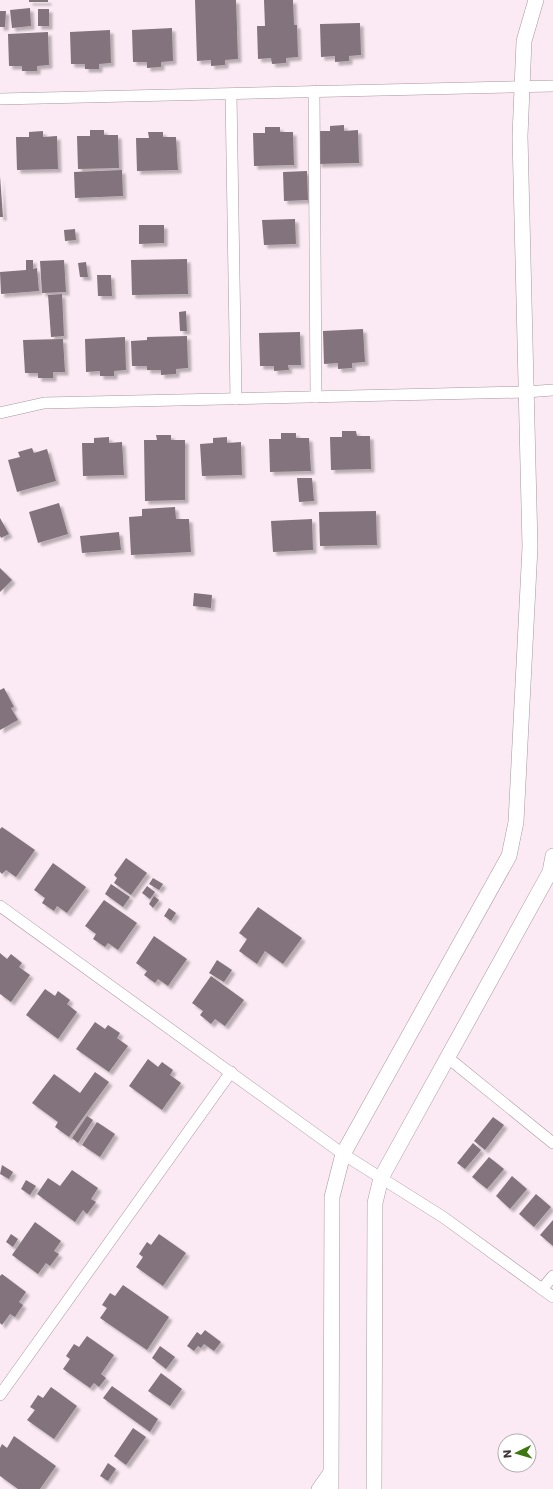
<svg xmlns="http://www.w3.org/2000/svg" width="553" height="1489" viewBox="0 0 553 1489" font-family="Poppins,sans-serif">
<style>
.building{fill:#82737b;filter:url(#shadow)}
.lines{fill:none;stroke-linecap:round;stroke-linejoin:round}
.street-casing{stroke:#a7979f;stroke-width:12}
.secondary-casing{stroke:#a7979f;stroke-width:16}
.street{stroke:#fff;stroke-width:11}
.secondary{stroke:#fff;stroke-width:15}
</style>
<defs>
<filter id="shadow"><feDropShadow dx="3.5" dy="3.5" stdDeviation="1" flood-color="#0004"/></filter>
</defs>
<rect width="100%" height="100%" fill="#fbeaf3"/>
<g class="building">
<rect x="29" y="0" width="19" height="2"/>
<polygon points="195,0 236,0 238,59 225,60 225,65 211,66 211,60 197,61"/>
<polygon points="264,0 293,0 294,25 297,25 298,57 286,58 286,63 272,64 271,58 258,59 257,26 265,26"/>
<polygon points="30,8 31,26 12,28 10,10"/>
<rect x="38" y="9" width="11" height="17"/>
<polygon points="0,11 6,11 5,27 0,27"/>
<polygon points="360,23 361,55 349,56 349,61 335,62 335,56 321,57 320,24"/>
<polygon points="172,28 173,61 161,62 161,67 147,68 147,62 133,62 132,30"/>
<polygon points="110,30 111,63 99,64 99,69 85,69 85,64 71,64 70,32"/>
<polygon points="48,32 49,65 37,66 37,71 22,71 22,66 9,66 8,34"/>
<polygon points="344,125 344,131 358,130 359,163 318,164 318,131 330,131 330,126"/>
<polygon points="265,127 280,127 280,132 293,132 294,165 254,166 253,133 265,133"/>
<polygon points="90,130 104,130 104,135 118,135 119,168 78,169 77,136 90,136"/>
<polygon points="43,131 43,137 57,136 58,169 17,170 16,137 29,137 29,132"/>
<polygon points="148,132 163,132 163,137 176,137 178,170 137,171 136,138 149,138"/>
<polygon points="122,170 123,196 75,198 74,172"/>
<polygon points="307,171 308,200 284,201 283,172"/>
<polygon points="0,176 3,217 0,217"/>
<polygon points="295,219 296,244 264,245 262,220"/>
<polygon points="139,225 164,225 164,243 139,244"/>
<polygon points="75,229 76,240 65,241 64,230"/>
<polygon points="187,259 188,294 132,295 131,260"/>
<polygon points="26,260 33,260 33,269 37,268 39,291 1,294 0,272 26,270"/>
<polygon points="64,260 66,292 42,293 40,261"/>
<polygon points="86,262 88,277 80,277 78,263"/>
<polygon points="97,275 111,275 112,296 98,296"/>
<polygon points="62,294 64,336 51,337 48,295"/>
<polygon points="186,311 187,331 180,331 179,312"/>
<polygon points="363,329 365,362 352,363 352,368 338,369 338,363 324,364 323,331"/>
<polygon points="300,332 301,365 288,365 289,370 274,371 274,366 260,366 259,333"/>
<polygon points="187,336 188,368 176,369 176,374 161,375 161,370 147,370 147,366 132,366 131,341 147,340 147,337"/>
<polygon points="125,337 126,370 114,371 114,376 100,376 100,371 86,372 85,339"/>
<polygon points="63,339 65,372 53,372 53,378 38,378 38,373 25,373 23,340"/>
<polygon points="342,431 356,431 357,436 370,436 371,469 331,470 330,437 342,437"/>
<polygon points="281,433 296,433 296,438 309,438 311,471 270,472 269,439 281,439"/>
<polygon points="156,435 171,435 171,440 185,440 185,500 145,501 144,440 157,440"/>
<polygon points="109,437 109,443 122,442 124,475 83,476 82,443 94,443 94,438"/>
<polygon points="227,437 227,443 241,442 242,475 202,476 200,444 213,443 213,438"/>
<polygon points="32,448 34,453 47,449 56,481 17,492 8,460 20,457 18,452"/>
<polygon points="297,478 312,478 314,501 299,502"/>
<polygon points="59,503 68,534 38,543 29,512"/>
<polygon points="175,507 176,519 189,519 191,552 131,555 129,517 142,516 142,509"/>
<polygon points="376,511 377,545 320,546 319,512"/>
<polygon points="0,518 9,534 1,538 0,536"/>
<polygon points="312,519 313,550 273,552 271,521"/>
<polygon points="119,532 121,550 82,553 80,536"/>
<polygon points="0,568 12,580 0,592"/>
<polygon points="194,593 212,595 211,608 193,606"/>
<polygon points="4,688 14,707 11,708 18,720 0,730 0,690"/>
<polygon points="2,827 35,850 16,877 6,870 2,874 0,872 0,829"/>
<polygon points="126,858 147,873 131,895 114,883 117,878 114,875"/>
<polygon points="53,863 86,887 67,913 57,906 54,911 42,903 45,898 34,890"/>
<polygon points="153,878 163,884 159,890 149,884"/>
<polygon points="111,884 130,897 123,907 105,894"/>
<polygon points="147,886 155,892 150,899 142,893"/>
<polygon points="154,896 159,900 153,908 149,904"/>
<polygon points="104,900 137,923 118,950 108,943 105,947 93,939 96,934 85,926"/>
<polygon points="258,907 302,938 283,964 265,951 257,964 239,951 247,939 239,933"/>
<polygon points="169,908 176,913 171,921 164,916"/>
<polygon points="154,936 187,959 168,986 158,979 155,983 144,975 147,971 136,963"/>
<polygon points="0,953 7,959 11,954 22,963 19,967 30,975 11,1002 0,994"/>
<polygon points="217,960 232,970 224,982 209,973"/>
<polygon points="211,976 244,1000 225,1026 215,1019 211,1024 200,1015 203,1011 192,1003"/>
<polygon points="45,989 55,996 58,991 70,1000 67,1004 77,1012 58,1039 26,1015"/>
<polygon points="95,1022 105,1029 108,1025 120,1033 117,1038 128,1046 109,1072 76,1049"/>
<polygon points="148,1059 158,1067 162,1062 173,1070 170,1075 181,1083 162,1110 129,1086"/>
<polygon points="95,1072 109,1082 69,1137 55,1127 58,1122 32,1103 54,1074 80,1093"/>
<polygon points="87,1116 93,1120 78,1143 72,1138"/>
<polygon points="493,1117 504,1125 485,1150 474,1141"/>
<polygon points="97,1122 115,1134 100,1157 82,1145"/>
<polygon points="473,1143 481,1150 465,1169 457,1163"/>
<polygon points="489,1157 504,1169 487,1189 472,1177"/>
<polygon points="2,1165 13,1172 9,1179 0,1174"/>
<polygon points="72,1170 98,1188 91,1199 96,1202 87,1214 83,1210 75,1222 37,1194 48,1178 60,1186"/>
<polygon points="512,1176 527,1189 510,1209 496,1196"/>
<polygon points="26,1180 36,1186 30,1195 21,1189"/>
<polygon points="536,1194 551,1207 534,1227 519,1214"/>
<polygon points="553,1220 553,1246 540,1235"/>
<polygon points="35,1222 61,1241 54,1251 59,1254 50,1266 46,1263 38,1274 12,1255"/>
<polygon points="11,1234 18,1239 13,1247 6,1242"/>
<polygon points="159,1234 186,1253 163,1286 136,1267 143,1257 139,1254 147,1242 151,1245"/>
<polygon points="2,1274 26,1292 19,1302 23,1305 15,1317 10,1314 2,1325 0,1323 0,1276"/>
<polygon points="123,1285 169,1317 147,1350 100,1318 107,1308 102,1305 110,1293 115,1296"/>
<polygon points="205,1330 221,1342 214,1351 204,1344 201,1348 198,1346 194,1351 187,1346 197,1332 201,1335"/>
<polygon points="87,1336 114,1355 101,1374 106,1378 99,1387 94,1383 90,1388 63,1369 70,1359 66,1356 74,1344 79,1347"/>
<polygon points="160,1346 175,1357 166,1369 152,1358"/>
<polygon points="161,1373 182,1389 170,1406 148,1391"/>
<polygon points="112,1386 158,1419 150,1432 103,1398"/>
<polygon points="51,1387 77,1406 54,1439 27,1420 35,1410 30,1407 38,1395 43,1398"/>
<polygon points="133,1428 146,1437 126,1465 114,1456"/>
<polygon points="14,1436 56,1466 40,1489 18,1489 0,1476 0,1448 2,1444 7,1448"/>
<polygon points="108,1463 116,1469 108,1481 100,1476"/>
</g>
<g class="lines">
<g class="street-casing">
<g id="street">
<polyline points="314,91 316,397"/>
<polyline points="231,94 236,399"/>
<polyline points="0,99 553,86"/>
<polyline points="0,413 44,403 526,392 553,390"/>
<polyline points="0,906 343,1154 443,1217 553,1297"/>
<polyline points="447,1057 553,1143"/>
<polyline points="542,1289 553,1276"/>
<polyline points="0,1395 231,1072"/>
<polyline points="317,1489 331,1469"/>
</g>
</g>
<g class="secondary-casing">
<g id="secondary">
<polyline points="331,1489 332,1197 343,1154 509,856 516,822 530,547 520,136 524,41 536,0"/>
<polyline points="374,1489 375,1203 381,1178 550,872 553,856"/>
</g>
</g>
<use href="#street" class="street"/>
<use href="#secondary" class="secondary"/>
</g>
<g transform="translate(517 1453) rotate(265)"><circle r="19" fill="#ffffff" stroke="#b1afb0"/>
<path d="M0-3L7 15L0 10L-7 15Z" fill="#3c770e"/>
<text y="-6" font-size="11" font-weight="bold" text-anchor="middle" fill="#3c3639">N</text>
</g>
</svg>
